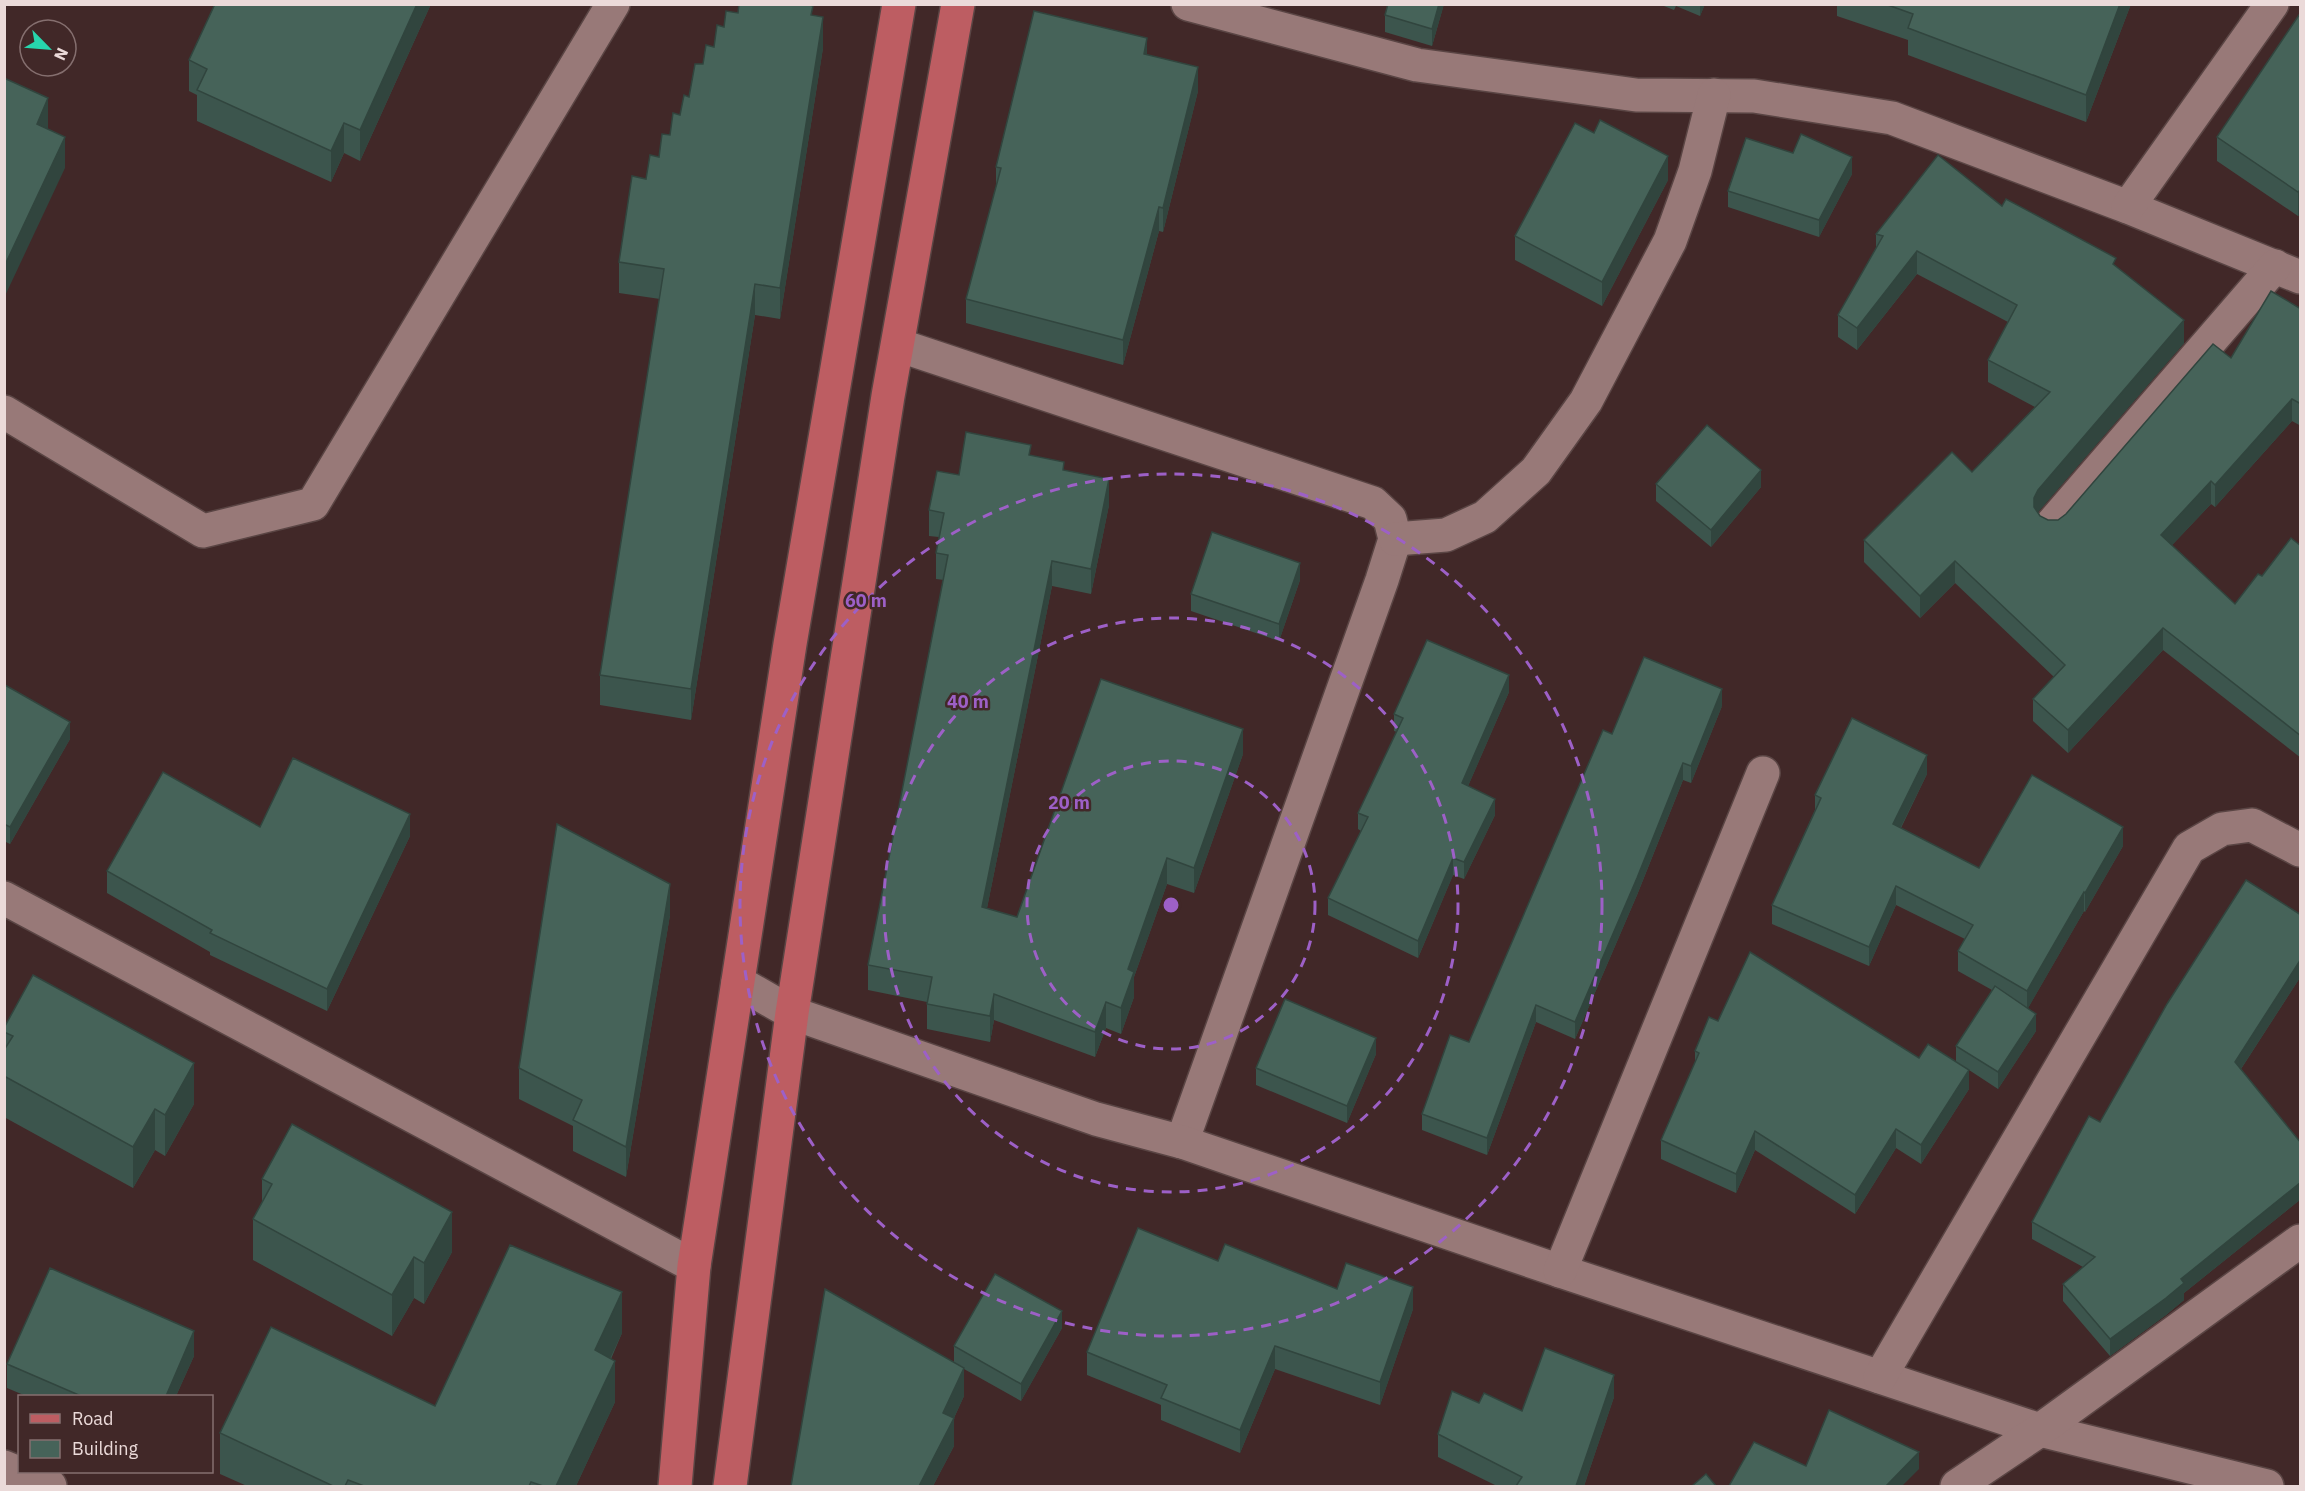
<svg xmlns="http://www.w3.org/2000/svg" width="2305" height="1491" viewBox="0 0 2305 1491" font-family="'IBM Plex Sans',sans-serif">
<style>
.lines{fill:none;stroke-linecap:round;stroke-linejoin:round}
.minor-casing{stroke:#5a4544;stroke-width:36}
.major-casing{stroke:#5a4544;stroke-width:36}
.minor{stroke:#987978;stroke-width:33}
.major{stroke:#bd5d62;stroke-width:33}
.wall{fill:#3c554d}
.shaded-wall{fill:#31453e}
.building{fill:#466359;stroke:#31453e;stroke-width:1.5}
.ring{fill:none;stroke:#9d60c7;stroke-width:3;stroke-dasharray:10 8}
.centre{fill:#9d60c7;stroke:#412828;stroke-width:3}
.ring-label{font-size:18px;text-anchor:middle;font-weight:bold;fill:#9d60c7;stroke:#412828;stroke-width:5;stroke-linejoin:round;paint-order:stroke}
</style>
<rect width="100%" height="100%" fill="#412828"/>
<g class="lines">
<g class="minor-casing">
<g id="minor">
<polyline points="1188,4 1417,65 1636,95 1754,96 1892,118 2128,207 2300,277"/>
<polyline points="2128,207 2272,4"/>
<polyline points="898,345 1373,503 1390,519 1395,539 1382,580 1182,1142"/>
<polyline points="4,412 203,531 313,504 613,4"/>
<polyline points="2052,524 2275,266"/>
<polyline points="1395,539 1446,535 1485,517 1536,471 1586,401 1670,241 1695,171 1714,95"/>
<polyline points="4,898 694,1266"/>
<polyline points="738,982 792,1013 1096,1119 1182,1142 1560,1271 2040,1430 2267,1486"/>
<polyline points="1560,1271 1763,773"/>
<polyline points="1880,1377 2189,848 2222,829 2252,825 2300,850"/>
<polyline points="4,1467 50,1486"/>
<polyline points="1957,1486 2040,1430 2300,1241"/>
</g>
</g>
<g class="major-casing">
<g id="major">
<polyline points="675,1486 694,1266 790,644 899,4"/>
<polyline points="730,1486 792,1013 888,396 958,4"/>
</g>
</g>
<use href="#minor" class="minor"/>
<use href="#major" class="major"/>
</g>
<g class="wall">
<polygon points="431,4 360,161 344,153 331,182 197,121 197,95 189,91 189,60"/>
<polygon points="1444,4 1432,46 1385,32 1385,15"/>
<polygon points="1659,4 1705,4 1700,16 1676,6 1674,10"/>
<polygon points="1837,4 2131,4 2086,122 1908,55 1908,40 1837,16"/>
<polygon points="738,13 813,16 823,48 780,319 755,315 691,720 600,705 600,675 660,299 619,293 619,262 646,179 659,157 689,97 703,64 714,47 724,27"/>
<polygon points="2301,16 2301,213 2298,216 2217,161 2217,137"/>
<polygon points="1147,54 1198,91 1163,232 1159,231 1123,365 966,323 966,299 996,187 996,167"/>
<polygon points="1852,174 1819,237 1728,207 1728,191"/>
<polygon points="1668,180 1602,306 1515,260 1515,236"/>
<polygon points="2002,206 2116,266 2184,343 2038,512 2040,516 2048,520 2058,520 2066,514 2231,358 2301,309 2301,426 2292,421 2215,507 2211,504 2172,545 2235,604 2262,576 2301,546 2301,758 2163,650 2068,753 2033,721 2033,699 2054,677 1955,583 1920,618 1864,562 1864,540 1972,472 2035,407 1988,382 1988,360 2008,322 1917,274 1857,350 1838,337 1838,315 1876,249 1876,234"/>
<polygon points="1031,455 1064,470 1109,505 1091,594 1052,586 987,908 1017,917 1243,754 1194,893 1167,884 1134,977 1134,997 1121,1034 1106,1028 1095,1057 994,1020 990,1042 927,1029 927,1002 868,990 868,965 944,580 936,579 936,553 939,537 929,536 929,510 959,475"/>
<polygon points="1656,484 1761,487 1711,547 1656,501"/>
<polygon points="1300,580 1279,641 1191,611 1191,594"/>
<polygon points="4,687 70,739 10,844 4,841"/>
<polygon points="1509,692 1468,786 1495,815 1464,879 1453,875 1418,958 1328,915 1328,898 1361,831 1358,829 1358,813 1397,732 1394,731 1394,714"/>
<polygon points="1722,706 1691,783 1683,780 1637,895 1575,1039 1536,1022 1487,1155 1422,1130 1422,1114 1469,1042"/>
<polygon points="1927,774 1901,828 1979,868 2123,846 2085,912 2084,911 2028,1008 2036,1031 1998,1089 1969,1070 1969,1089 1921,1164 1896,1148 1855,1214 1755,1150 1736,1193 1661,1159 1661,1140 1695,1063 1695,1051 1718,1021 1919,1058 1956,1062 1956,1046 1992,990 1958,971 1958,951 1965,939 1896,905 1869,966 1772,924 1772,905 1815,810 1815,795"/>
<polygon points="260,827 410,836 327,1011 210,955 210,952 107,893 107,871"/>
<polygon points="670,915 626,1177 573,1151 573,1126 519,1099 519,1068"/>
<polygon points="2301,915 2301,976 2241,1069 2301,1143 2301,1199 2184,1293 2184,1300 2166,1315 2110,1356 2063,1301 2063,1284 2083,1267 2032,1239 2032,1222 2100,1122"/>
<polygon points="4,1028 194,1104 165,1156 155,1150 133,1188 4,1117"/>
<polygon points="1376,1054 1347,1123 1256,1085 1256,1068"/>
<polygon points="262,1179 452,1252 424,1304 414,1298 392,1336 253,1260 253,1219 262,1202"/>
<polygon points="1218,1261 1337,1289 1413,1309 1380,1405 1275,1369 1240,1453 1161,1420 1161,1405 1087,1375 1087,1352"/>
<polygon points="1062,1328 1021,1401 964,1369 964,1396 954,1418 954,1446 933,1486 791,1486 954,1362 954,1346"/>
<polygon points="622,1333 611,1359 615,1402 576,1486 247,1486 220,1474 220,1433 435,1406"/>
<polygon points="194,1356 176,1396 26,1396 7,1388 7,1364"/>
<polygon points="1614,1397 1584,1486 1497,1486 1438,1457 1438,1434 1479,1403 1522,1411"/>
</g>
<g class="shaded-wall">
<polygon points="417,4 431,4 360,161 360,130"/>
<polygon points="1439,4 1444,4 1432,46 1432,29"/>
<polygon points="1700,4 1705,4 1700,16"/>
<polygon points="2120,4 2131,4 2086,122 2086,95"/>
<polygon points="823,17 823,48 780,319 780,288"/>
<polygon points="1147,38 1147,63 1144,54"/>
<polygon points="1198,67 1198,91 1163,232 1163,208"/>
<polygon points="48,98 48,129 37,124"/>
<polygon points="344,123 344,153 331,182 331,151"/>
<polygon points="65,137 65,168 4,298 4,267"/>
<polygon points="1668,156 1668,180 1602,306 1602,282"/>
<polygon points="1852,157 1852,174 1819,237 1819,220"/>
<polygon points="2301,189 2301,213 2298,216 2298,192"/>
<polygon points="1159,207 1159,231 1123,365 1123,340"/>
<polygon points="1917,251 1917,274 1857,350 1857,328"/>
<polygon points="755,284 755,315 691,720 691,689"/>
<polygon points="2184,320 2184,343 2038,512 2034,520 2034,498 2038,490"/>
<polygon points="2292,399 2292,421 2215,507 2215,485"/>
<polygon points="1761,470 1761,487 1711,547 1711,530"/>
<polygon points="1109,479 1109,505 1091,594 1091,569"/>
<polygon points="2211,481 2211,504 2161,557 2161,535"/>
<polygon points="1052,561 1052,586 982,933 982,907"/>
<polygon points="1955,561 1955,583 1920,618 1920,596"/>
<polygon points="1300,563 1300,580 1279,641 1279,624"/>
<polygon points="2163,628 2163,650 2068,753 2068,730"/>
<polygon points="1509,675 1509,692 1462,800 1462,783"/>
<polygon points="1722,689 1722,706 1691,783 1691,766"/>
<polygon points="70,722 70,739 10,844 10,827"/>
<polygon points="1243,729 1243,754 1194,893 1194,868"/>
<polygon points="1927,755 1927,774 1893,843 1893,824"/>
<polygon points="1683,763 1683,780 1637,895 1575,1039 1575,1022"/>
<polygon points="1495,799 1495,815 1464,879 1464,862"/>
<polygon points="410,814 410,836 327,1011 327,989"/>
<polygon points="2123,827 2123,846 2085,912 2085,893"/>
<polygon points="1167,858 1167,884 1134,977 1134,997 1121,1034 1121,1008 1128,969"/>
<polygon points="1453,858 1453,875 1418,958 1418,941"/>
<polygon points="670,884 670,915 626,1177 626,1147"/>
<polygon points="1896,886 1896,905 1869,966 1869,947"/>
<polygon points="2084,892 2084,911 2027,1010 2027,991"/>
<polygon points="2301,959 2301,976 2235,1078 2235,1062"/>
<polygon points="994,994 994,1020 990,1042 990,1016"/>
<polygon points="1106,1002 1106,1028 1095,1057 1095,1032"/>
<polygon points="1536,1005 1536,1022 1487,1155 1487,1138"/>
<polygon points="2036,1014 2036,1031 1998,1089 1998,1072"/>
<polygon points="1376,1038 1376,1054 1347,1123 1347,1106"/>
<polygon points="194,1063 194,1104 165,1156 165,1115"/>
<polygon points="1969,1070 1969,1089 1921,1164 1921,1145"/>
<polygon points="155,1109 155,1150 133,1188 133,1147"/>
<polygon points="1896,1129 1896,1148 1855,1214 1855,1195"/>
<polygon points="1755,1131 1755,1150 1736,1193 1736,1174"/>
<polygon points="2301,1182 2301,1199 2184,1293 2184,1300 2166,1315 2110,1356 2110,1339 2181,1279"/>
<polygon points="452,1212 452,1252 424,1304 424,1263"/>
<polygon points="414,1257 414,1298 392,1336 392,1295"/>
<polygon points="1413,1287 1413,1309 1380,1405 1380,1382"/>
<polygon points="622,1292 622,1333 595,1391 595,1350"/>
<polygon points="1062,1311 1062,1328 1021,1401 1021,1384"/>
<polygon points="194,1331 194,1356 176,1396 166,1396"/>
<polygon points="1275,1346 1275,1369 1240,1453 1240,1430"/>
<polygon points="615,1361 615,1402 576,1486 556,1486"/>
<polygon points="964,1368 964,1396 953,1420 954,1418 954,1446 933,1486 919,1486 943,1413"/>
<polygon points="1614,1375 1614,1397 1584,1486 1576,1486"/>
<polygon points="1919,1452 1919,1469 1902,1486 1886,1486"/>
</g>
<g class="building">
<polygon points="215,4 417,4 360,130 344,123 331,151 197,90 207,69 189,60"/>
<polygon points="739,4 806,4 813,6 811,15 823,17 780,288 755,284 691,689 600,675 664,269 619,262 632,176 646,179 650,155 659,157 662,134 670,135 673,113 680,115 684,95 689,97 695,64 703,64 706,45 714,47 717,25 724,27 726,11 738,13"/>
<polygon points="1388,4 1439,4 1432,29 1385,15"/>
<polygon points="1885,4 2120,4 2086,95 1908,28 1913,14"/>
<polygon points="1034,11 1147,38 1144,54 1198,67 1163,208 1159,207 1123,340 966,299 1001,168 996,167"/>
<polygon points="2299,15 2301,16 2301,189 2298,192 2217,137"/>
<polygon points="4,78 48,98 37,124 65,137 4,267"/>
<polygon points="1600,120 1668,156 1602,282 1515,236 1575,123 1594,133"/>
<polygon points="1801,134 1852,157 1819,220 1728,191 1746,138 1793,153"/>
<polygon points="1938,155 2002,206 2006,199 2116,258 2113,264 2184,320 2038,490 2034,498 2034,507 2040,516 2048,520 2058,520 2066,514 2213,344 2231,358 2271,291 2301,309 2301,404 2292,399 2215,485 2211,481 2161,535 2235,604 2258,574 2262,576 2291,538 2301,546 2301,736 2163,628 2068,730 2033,699 2065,665 1955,561 1920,596 1864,540 1952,452 1972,472 2050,392 1988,360 2017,305 1917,251 1857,328 1838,315 1883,236 1876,234"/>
<polygon points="1707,425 1761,470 1711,530 1656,484"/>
<polygon points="966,432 1031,445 1029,455 1064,462 1063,470 1109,479 1091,569 1052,561 982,907 1017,917 1101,679 1243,729 1194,868 1167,858 1128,969 1134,972 1121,1008 1106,1002 1095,1032 994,994 990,1016 927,1004 932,977 868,965 948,555 936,553 944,513 929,510 937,471 959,475"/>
<polygon points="1212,532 1300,563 1279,624 1191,594"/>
<polygon points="1427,640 1509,675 1462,783 1495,799 1464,862 1453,858 1418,941 1328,898 1368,817 1358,813 1403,718 1394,714"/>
<polygon points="1644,657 1722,689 1691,766 1683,763 1637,878 1575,1022 1536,1005 1487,1138 1422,1114 1450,1035 1469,1042 1603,730 1612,734"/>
<polygon points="5,685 70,722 10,827 4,824 4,687"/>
<polygon points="1852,718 1927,755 1893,824 1979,868 2032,775 2123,827 2085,893 2084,892 2027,991 1958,951 1973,925 1896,886 1869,947 1772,905 1821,798 1815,795"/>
<polygon points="293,758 410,814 327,989 210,933 212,930 107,871 163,772 260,827"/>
<polygon points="557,824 670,884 626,1147 573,1120 582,1100 519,1068"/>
<polygon points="2246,880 2301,915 2301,959 2235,1062 2301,1143 2301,1182 2181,1279 2184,1283 2166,1298 2110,1339 2063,1284 2095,1257 2032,1222 2089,1116 2100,1122 2167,1004"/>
<polygon points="1750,952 1919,1058 1928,1044 1969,1070 1921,1145 1896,1129 1855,1195 1755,1131 1736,1174 1661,1140 1699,1053 1695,1051 1709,1017 1718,1021"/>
<polygon points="33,975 194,1063 165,1115 155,1109 133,1147 4,1076 4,1050 13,1036 4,1032 4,1028"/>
<polygon points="1995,986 2036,1014 1998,1072 1956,1046"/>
<polygon points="1285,999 1376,1038 1347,1106 1256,1068"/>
<polygon points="292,1124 452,1212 424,1263 414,1257 392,1295 253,1219 272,1184 262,1179"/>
<polygon points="1138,1228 1218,1261 1225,1244 1337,1289 1346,1263 1413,1287 1380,1382 1275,1346 1240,1430 1161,1398 1167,1385 1087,1352"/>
<polygon points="510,1245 622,1292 595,1350 615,1361 556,1486 543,1486 531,1482 529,1486 364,1486 348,1480 345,1486 333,1486 220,1433 271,1327 435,1406"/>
<polygon points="50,1268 194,1331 166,1396 81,1396 7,1364"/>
<polygon points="995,1274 1062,1311 1021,1384 954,1346"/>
<polygon points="825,1289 964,1368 943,1413 954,1418 919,1486 791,1486"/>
<polygon points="1545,1348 1614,1375 1576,1486 1516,1486 1522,1477 1438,1434 1452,1391 1479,1403 1484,1393 1522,1411"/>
<polygon points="1829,1410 1919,1452 1886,1486 1729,1486 1754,1442 1806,1466"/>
<polygon points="1706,1474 1716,1486 1692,1486"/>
</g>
<g class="ring">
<circle cx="1171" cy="905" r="144"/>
<circle cx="1171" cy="905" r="287"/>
<circle cx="1171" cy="905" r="431"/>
</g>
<circle cx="1171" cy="905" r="9" class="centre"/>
<g class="ring-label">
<text x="866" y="607">60 m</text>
<text x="968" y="708">40 m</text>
<text x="1069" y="809">20 m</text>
</g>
<rect width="2305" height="1491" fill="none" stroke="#ebdad9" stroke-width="12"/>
<rect x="18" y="1395" width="195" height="78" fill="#412828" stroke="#856f6f" stroke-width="1.5"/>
<rect x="30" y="1414" width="30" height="9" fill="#bd5d62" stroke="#856f6f" stroke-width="1.5"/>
<text x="72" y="1425" font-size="18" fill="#ebdad9">Road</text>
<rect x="30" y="1440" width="30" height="18" fill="#466359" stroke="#856f6f" stroke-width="1.5"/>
<text x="72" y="1455" font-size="18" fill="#ebdad9">Building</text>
<g transform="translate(48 48) rotate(115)"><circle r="28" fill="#412828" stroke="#856f6f" stroke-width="1.5"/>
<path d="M0-4.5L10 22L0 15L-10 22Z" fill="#27d5ad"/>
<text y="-9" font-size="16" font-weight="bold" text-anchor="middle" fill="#ebdad9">N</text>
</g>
</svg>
